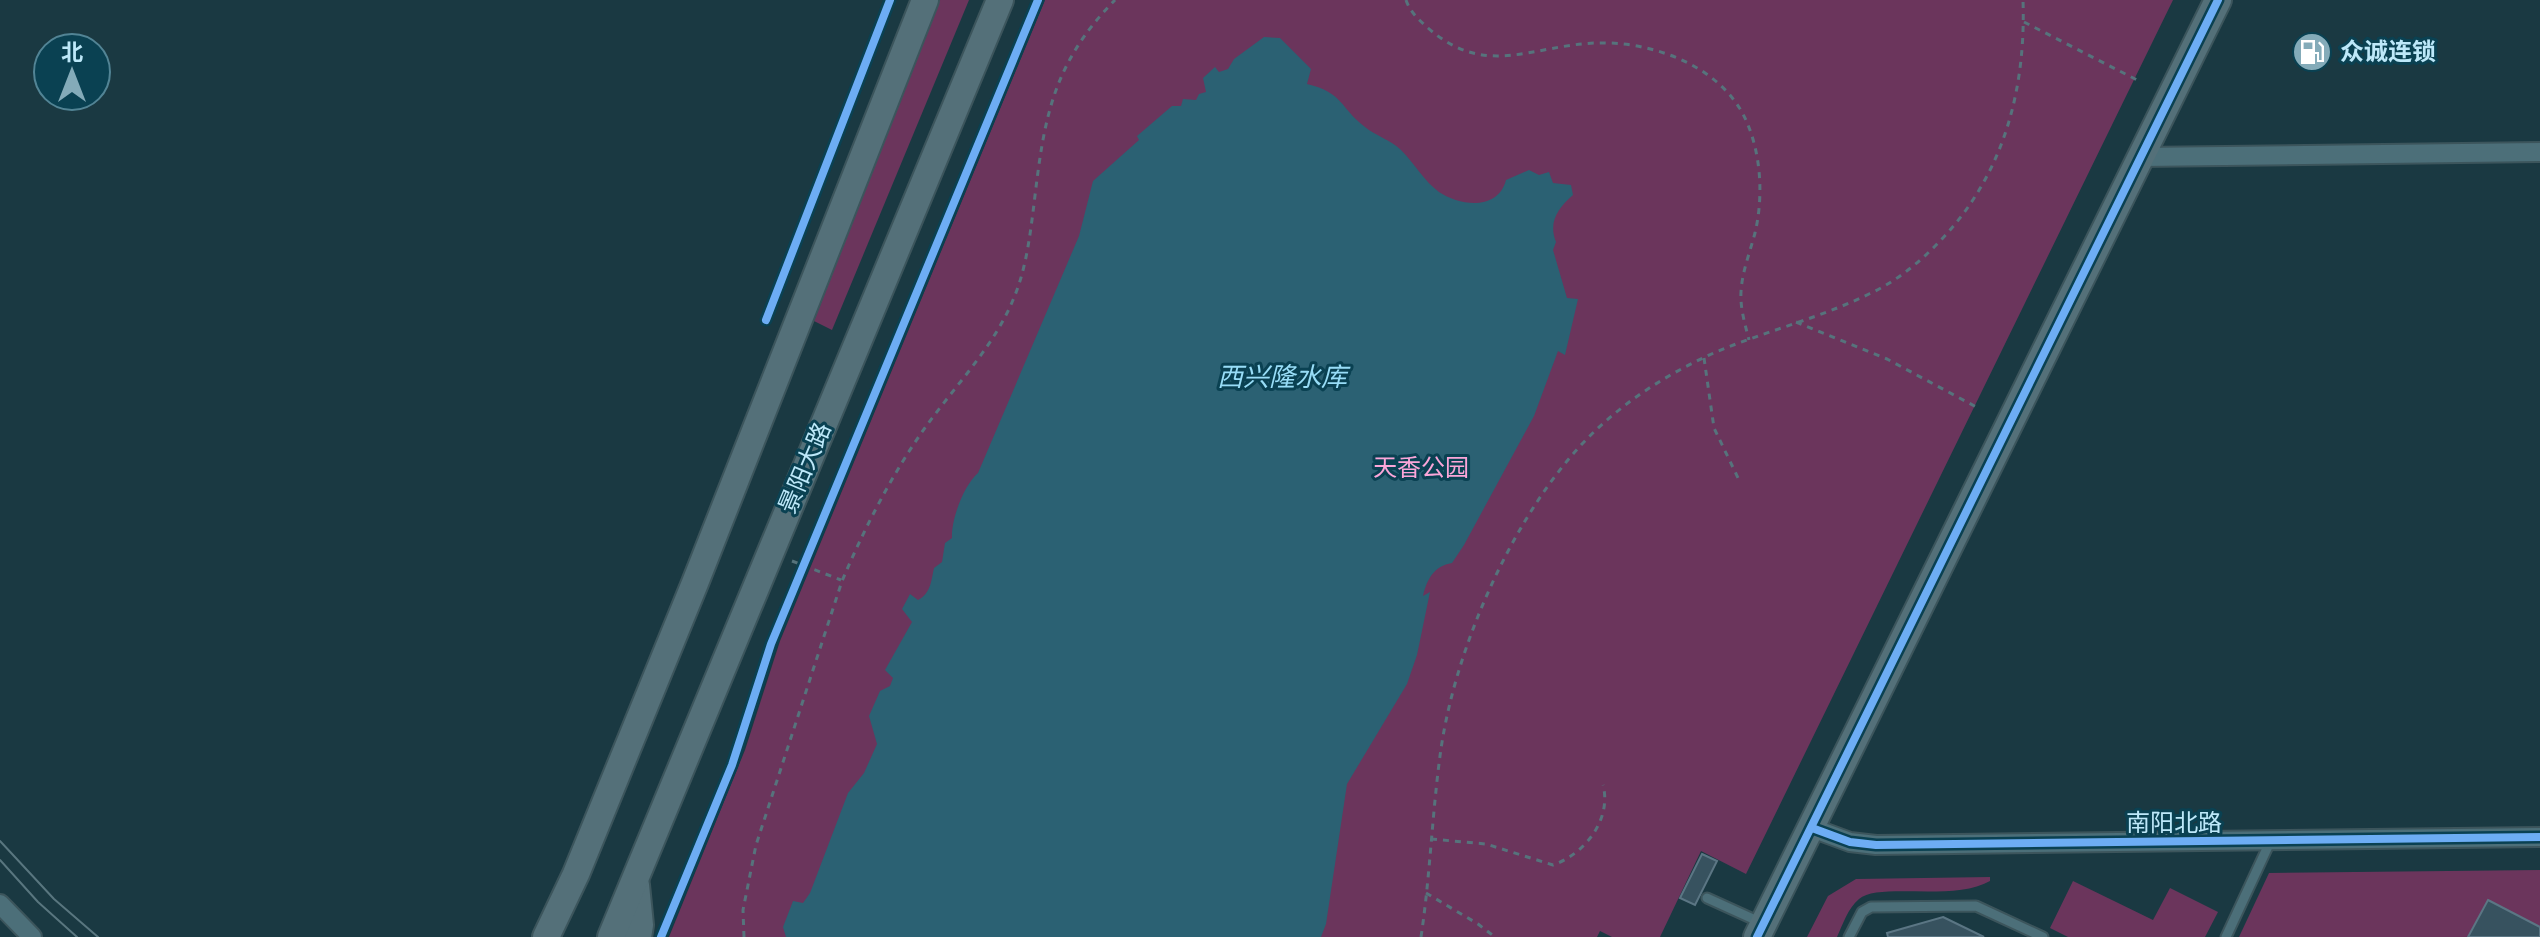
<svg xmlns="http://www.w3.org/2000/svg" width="2540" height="937" viewBox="0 0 2540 937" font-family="'DM Sans','Noto Sans SC',sans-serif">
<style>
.green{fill:#6b355c}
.water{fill:#2b6173}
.building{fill:#37525f;stroke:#5b7684;stroke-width:2}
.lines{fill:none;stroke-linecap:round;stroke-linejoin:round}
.lane-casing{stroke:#3c555c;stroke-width:13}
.street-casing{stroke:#3c555c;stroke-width:22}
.secondary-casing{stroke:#3c555c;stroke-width:30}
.path{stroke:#56737c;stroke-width:3;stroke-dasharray:6 6;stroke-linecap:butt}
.lane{stroke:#4c6f79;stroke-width:9}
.street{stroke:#4c6f79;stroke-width:18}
.secondary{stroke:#547079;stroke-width:26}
.tram{stroke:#59767f;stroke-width:2}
.cycleway-casing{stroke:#0a4152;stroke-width:13}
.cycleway{stroke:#6dadf4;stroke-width:8}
.labels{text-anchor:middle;stroke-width:6;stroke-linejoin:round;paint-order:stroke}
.poi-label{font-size:24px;font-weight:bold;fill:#bde8f9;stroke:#0a4152;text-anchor:start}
.street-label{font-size:24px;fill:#bde8f9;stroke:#0a4152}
.park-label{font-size:24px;fill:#faa6d9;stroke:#0a4152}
.water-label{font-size:26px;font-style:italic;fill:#98ddf7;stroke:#0a4152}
</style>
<rect width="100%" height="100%" fill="#1a3942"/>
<g class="green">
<polygon points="939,0 969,0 832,330 814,321"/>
<polygon points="1045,0 2173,0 1746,874 1701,851 1660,937 1612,937 1600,931 1597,937 669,937 745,750 780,641"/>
<polygon points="2540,870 2540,927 2488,900 2468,937 2239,937 2269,873"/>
<path d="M 1990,877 L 1990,881 C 1954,902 1879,882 1859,899 C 1848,908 1843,924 1837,937 L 1807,937 L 1828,896 L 1856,879 Z"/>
<polygon points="2073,881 2153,920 2170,888 2218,912 2205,937 2068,937 2050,928"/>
</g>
<path class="water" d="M 1264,37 L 1280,38 L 1311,69 L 1307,84 C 1344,93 1339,107 1365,127 C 1376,136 1391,140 1401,150 C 1414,163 1424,181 1439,192 C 1460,206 1498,211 1506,180 L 1529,170 L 1539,175 L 1549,172 L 1553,183 L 1571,185 L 1573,195 C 1558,208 1548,222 1556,242 L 1553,250 L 1567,298 L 1578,299 L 1565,355 L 1558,351 L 1534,416 L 1464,545 L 1452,563 C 1434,566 1427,579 1423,596 L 1430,592 L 1417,655 L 1407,684 L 1347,784 L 1326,924 L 1321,937 L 786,937 L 783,927 L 793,901 L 803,903 L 810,893 L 848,793 L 864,773 L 877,744 L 869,716 L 880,691 L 890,686 L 893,678 L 885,670 L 912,622 L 902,609 L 910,594 L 918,600 C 931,593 931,581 934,568 L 942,562 L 945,543 L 952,538 C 951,519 964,485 978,473 L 1079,236 L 1093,181 L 1139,140 L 1137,136 L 1172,106 L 1181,106 L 1183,99 L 1196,100 L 1199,94 L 1206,92 L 1203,78 L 1215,67 L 1219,72 L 1228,69 L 1234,59 Z"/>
<g class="building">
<polygon points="1702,854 1717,861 1695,905 1680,898"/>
<polygon points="2488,900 2540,927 2540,937 2468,937"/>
<polygon points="1943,917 1984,937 1888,937 1887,933"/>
</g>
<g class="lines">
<g class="lane-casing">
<g id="lane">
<polyline points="1707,898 1762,923"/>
<polyline points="1849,937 1862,912 1871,907 1976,906 2043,937"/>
<polyline points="2226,937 2270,842"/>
</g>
</g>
<g class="street-casing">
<g id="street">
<polyline points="2140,157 2540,152"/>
<polyline points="1812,828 1850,842 1876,845 2540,837"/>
<polyline points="0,904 32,937"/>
</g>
</g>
<g class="secondary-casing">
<g id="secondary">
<polyline points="636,885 640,925 638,937"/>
<polyline points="546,937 576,874 695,583 925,0"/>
<polyline points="611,937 1000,0"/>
<polyline points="1757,937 2218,0"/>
</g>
</g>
<g class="path">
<path d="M 1406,0 C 1410,12 1419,20 1428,28 C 1486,79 1532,45 1596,43 C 1650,41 1716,64 1743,114 C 1761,149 1764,195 1755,233 C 1750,252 1742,272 1741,292 C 1740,308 1745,324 1749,340"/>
<polyline points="2024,22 2141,82"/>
<polyline points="1796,322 1887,359 1980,409"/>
<polyline points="1704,358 1714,428 1740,482"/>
<polyline points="792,561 841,580"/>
<path d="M 1431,839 L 1486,844 L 1553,865 C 1585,854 1612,819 1603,785"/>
<polyline points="1426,893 1478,924 1495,937"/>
<path d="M 744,937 L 743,910 L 756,845 L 842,581 C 865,527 893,472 927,425 C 956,385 994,346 1013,300 C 1026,270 1030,236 1034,204 C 1044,119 1052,64 1115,0"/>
<path d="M 1421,937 C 1430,877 1432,816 1440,756 C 1453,655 1507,530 1573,454 C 1612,409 1662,376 1716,352 C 1766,331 1820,318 1869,294 C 1897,281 1920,262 1941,240 C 2004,174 2026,89 2023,0"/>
</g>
<use href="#lane" class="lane"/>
<use href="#street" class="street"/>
<use href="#secondary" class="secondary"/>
<g class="tram">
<polyline points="0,841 54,899 98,937"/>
<polyline points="0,860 38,902 77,937"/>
</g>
<g class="cycleway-casing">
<g id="cycleway">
<polyline points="766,320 890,0"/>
<polyline points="1812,828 1850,842 1876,845 2540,837"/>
<polyline points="661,937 732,765 771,644 1038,0"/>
<polyline points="1757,937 2218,0"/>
</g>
</g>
<use href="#cycleway" class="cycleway"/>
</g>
<defs>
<g id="fuel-disc" transform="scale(2)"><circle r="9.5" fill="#84abb9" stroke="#0a4152"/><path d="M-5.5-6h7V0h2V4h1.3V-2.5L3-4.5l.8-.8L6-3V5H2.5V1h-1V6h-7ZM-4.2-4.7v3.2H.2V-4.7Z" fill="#fff"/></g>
</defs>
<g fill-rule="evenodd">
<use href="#fuel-disc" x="2312" y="52"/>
</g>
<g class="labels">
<g class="poi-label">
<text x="2340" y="60">众诚连锁</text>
</g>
<g class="street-label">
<text transform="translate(805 468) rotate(-67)" y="8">景阳大路</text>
<text x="2174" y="831">南阳北路</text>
</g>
<g class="park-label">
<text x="1421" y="476">天香公园</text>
</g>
<g class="water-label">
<text x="1282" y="386">西兴隆水库</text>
</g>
</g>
<g transform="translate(72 72)"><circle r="38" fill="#0a4152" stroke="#528495" stroke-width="2"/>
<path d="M0-6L14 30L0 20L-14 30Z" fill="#84abb9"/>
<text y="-12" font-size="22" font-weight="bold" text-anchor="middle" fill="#bde8f9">北</text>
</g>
</svg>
